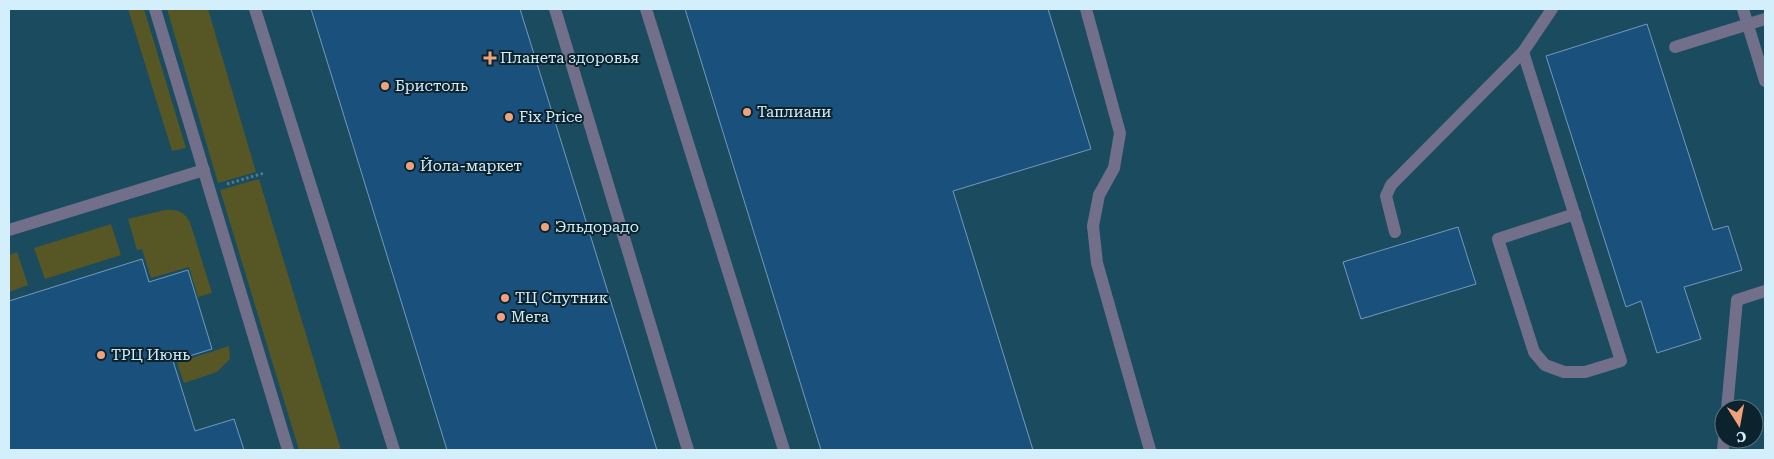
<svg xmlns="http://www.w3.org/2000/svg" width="1774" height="459" viewBox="0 0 1774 459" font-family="'Roboto Serif',serif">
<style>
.built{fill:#1a4b5f;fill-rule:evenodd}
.green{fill:#575625}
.building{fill:#1a507c;stroke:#7399bc}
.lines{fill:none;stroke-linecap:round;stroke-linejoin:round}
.path{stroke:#4a7c8e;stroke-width:3;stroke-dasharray:2.5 2.5;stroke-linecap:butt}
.minor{stroke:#716f8a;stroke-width:12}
.poi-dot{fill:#f0a27a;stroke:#0c222c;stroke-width:2}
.labels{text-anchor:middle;stroke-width:4;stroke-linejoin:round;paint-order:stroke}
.poi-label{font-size:15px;fill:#d3effb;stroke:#0c222c;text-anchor:start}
</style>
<rect width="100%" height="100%" fill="#003e53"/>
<path class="built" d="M 9,9 L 1765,9 L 1765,450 L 9,450 ZM 1724,409 L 1754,409 L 1754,439 L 1724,439 Z"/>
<g class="green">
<polygon points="128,9 144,9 186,148 172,151"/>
<polygon points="167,9 208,9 256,172 218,183"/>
<polygon points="259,179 341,450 299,450 220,190"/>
<path d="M 165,210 C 177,209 183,211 190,222 L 212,293 L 198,297 L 189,267 L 151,278 L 142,249 L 137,250 L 128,219 Z"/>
<polygon points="111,224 121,255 45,279 34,248"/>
<polygon points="17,252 28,285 9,292 9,255"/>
<polygon points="229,346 230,359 217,372 184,383 177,363"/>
</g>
<g class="building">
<polygon points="311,9 520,9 657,450 447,450"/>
<polygon points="685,9 1048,9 1091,149 953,191 1033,450 821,450"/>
<polygon points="1647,24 1713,230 1728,226 1742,270 1684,287 1701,339 1657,353 1641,301 1626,307 1546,56"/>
<polygon points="1458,227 1476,284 1361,319 1343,262"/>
<polygon points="142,259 149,282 188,270 212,349 173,361 195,431 234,419 244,450 9,450 9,301"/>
</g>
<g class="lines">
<polyline class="path" points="227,184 264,173"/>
<g class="minor">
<polyline points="155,9 288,450"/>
<polyline points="255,9 394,450"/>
<polyline points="555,9 688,450"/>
<polyline points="646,9 784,450"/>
<polyline points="1086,9 1120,133 1114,168 1099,195 1093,226 1097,263 1150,450"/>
<polyline points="1743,9 1765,81"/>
<polyline points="1675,47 1765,19"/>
<polyline points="1523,52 1621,361 1585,372 1564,372 1545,365 1534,352 1498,239 1575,214"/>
<polyline points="9,230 204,170"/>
<polyline points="1395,232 1386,196 1391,185 1523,52 1552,9"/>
<polyline points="1727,409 1737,300 1765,291"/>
<polyline points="1723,450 1724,439"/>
</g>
</g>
<g class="poi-dot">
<path d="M487.5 50.5h5v5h5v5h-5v5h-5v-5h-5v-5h5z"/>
<circle cx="385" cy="86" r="5"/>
<circle cx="747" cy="112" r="5"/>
<circle cx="509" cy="117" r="5"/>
<circle cx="410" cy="166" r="5"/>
<circle cx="545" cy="227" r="5"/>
<circle cx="505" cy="298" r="5"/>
<circle cx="501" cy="317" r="5"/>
<circle cx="101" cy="355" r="5"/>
</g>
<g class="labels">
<g class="poi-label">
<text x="500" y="63">Планета здоровья</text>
<text x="395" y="91">Бристоль</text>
<text x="757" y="117">Таплиани</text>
<text x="519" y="122">Fix Price</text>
<text x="420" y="171">Йола-маркет</text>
<text x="555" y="232">Эльдорадо</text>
<text x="515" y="303">ТЦ Спутник</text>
<text x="511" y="322">Мега</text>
<text x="111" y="360">ТРЦ Июнь</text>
</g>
</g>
<rect width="1774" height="459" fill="none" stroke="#d3effb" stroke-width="20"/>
<g transform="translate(1739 424) rotate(169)"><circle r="24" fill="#0c222c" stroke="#5c747f"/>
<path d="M0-4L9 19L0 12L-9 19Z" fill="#f0a27a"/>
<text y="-8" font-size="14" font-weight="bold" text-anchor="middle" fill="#d3effb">С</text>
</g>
</svg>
